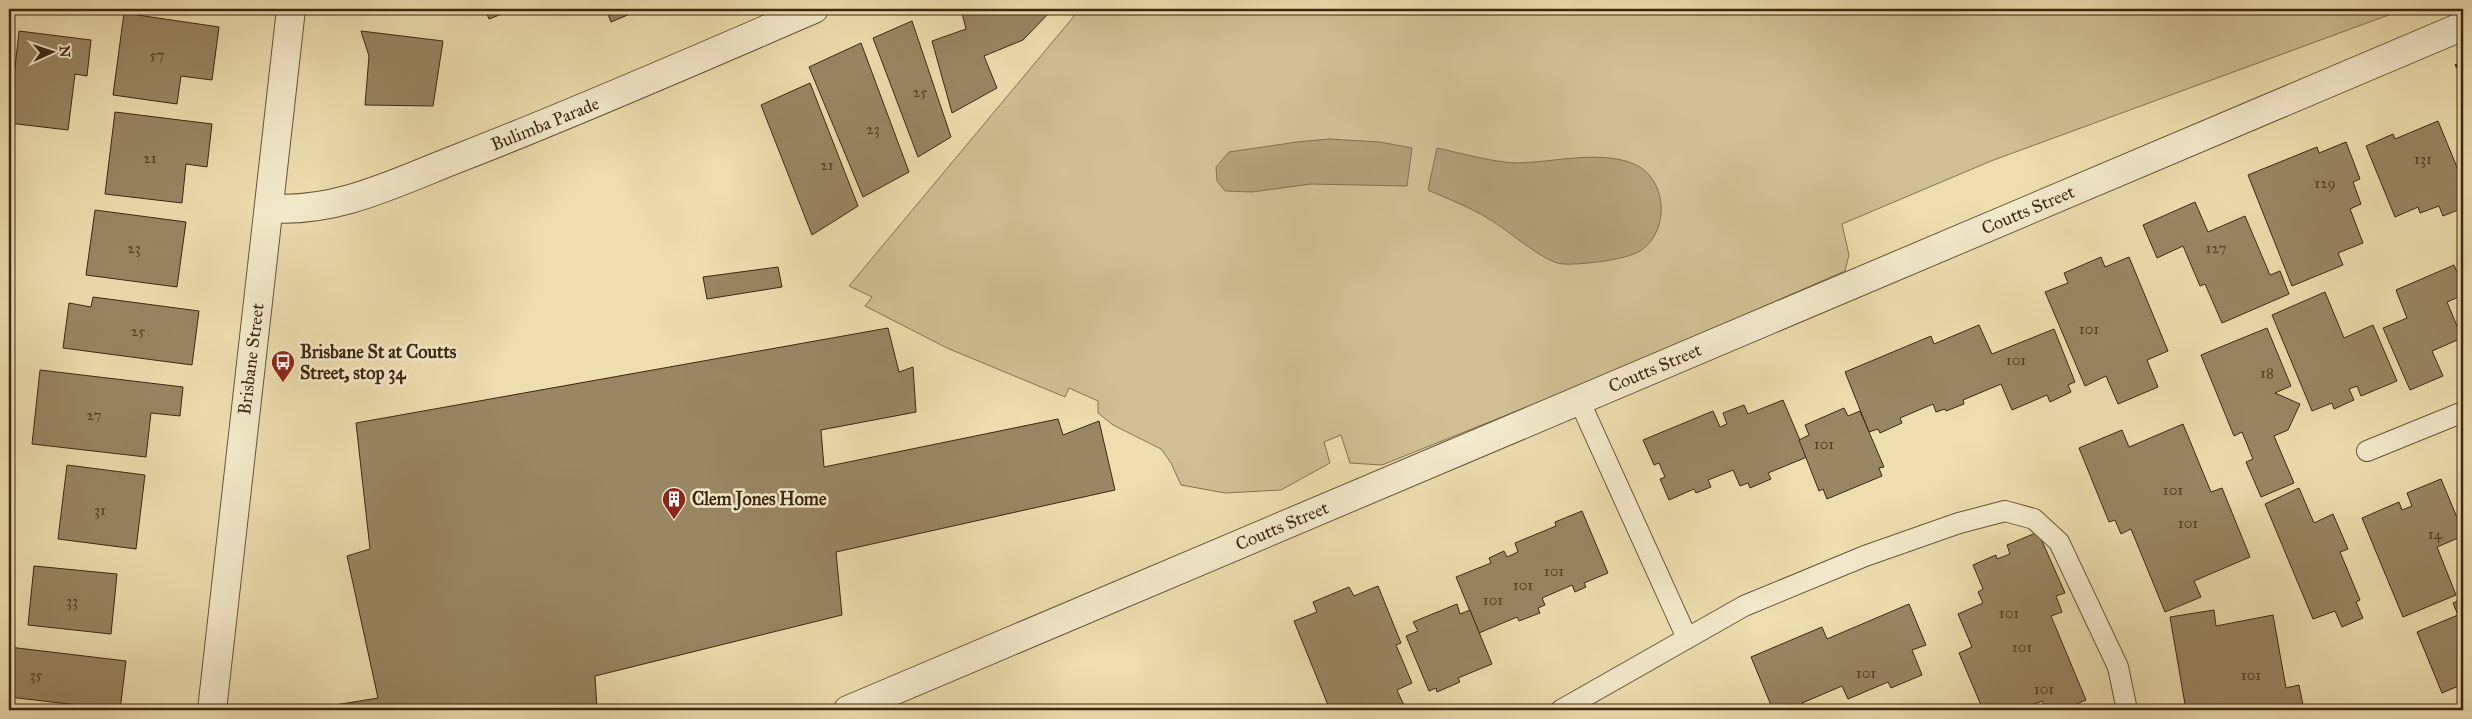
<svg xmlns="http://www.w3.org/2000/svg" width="2472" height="719" viewBox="0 0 2472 719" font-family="'IM FELL Great Primer',serif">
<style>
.green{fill:#cfbf94;stroke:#867352}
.water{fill:#b1a079;stroke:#83704f}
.building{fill:#998663;stroke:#3d2711}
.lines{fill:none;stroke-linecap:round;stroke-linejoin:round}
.service-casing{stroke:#695538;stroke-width:22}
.minor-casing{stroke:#695538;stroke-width:30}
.path{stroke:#3d2711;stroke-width:3;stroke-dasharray:4 2.5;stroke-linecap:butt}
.service{stroke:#f3eacb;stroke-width:20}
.minor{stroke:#f3eacb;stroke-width:28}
.labels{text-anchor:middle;stroke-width:5;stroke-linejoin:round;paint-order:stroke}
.number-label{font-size:15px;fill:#543f26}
.street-label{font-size:18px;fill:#3d2711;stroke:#f3eacb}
.poi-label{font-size:18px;font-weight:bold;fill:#3d2711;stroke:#f3eacb;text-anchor:start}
</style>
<rect width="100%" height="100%" fill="#eddeaf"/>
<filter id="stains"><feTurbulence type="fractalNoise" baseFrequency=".004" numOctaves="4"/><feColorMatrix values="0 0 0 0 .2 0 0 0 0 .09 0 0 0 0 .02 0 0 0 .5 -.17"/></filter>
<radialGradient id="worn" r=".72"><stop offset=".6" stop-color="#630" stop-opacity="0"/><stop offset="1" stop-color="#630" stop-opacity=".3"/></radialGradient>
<polygon class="green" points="1080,9 2405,9 1991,161 1842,224 1849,255 1845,271 1599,378 1382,465 1350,463 1341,435 1324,442 1330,463 1281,490 1225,493 1181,485 1171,463 1161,449 1113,425 1098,413 1098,401 1069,388 1065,397 947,348 865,306 872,297 849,286"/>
<g class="water">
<polygon points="1329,139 1380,142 1412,148 1407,186 1311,184 1252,192 1225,191 1217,181 1216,167 1229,152 1297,142"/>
<path d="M 1437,148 C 1460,153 1496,163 1518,163 C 1554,162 1601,150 1634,164 C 1667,178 1670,228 1643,249 C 1630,260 1580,265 1563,264 C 1544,263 1507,229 1489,219 C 1470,207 1448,199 1428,190 Z"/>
</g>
<g class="building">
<polygon points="485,9 515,9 489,19"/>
<polygon points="606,9 642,9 611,22"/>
<polygon points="961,9 1051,9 1051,11 1023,40 984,56 997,88 952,113 932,41 966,29"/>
<polygon points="124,13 219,27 212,80 181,76 177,104 113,95"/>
<polygon points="912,21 951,137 918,157 873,38"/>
<polygon points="19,31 91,40 87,76 75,74 68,130 9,123"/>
<polygon points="361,31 443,41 433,106 365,105 369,56"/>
<polygon points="861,43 909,172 863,197 809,67"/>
<polygon points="810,83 858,206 812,235 761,105"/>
<polygon points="115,112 212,124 207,167 186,164 182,203 105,194"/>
<polygon points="2438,121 2463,182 2463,208 2443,216 2439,206 2420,213 2418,207 2395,217 2366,146 2393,134 2395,139"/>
<polygon points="2346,142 2360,179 2353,182 2361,204 2350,209 2363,243 2338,253 2343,265 2292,286 2248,175 2317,147 2319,153"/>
<polygon points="2195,202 2208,232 2245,216 2270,275 2280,271 2289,294 2222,323 2205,284 2200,286 2183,246 2157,258 2143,225"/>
<polygon points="95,210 186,222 177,287 86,275"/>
<polygon points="2101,257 2105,267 2129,257 2168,351 2147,360 2158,387 2118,404 2106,376 2085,386 2045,292 2068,283 2064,273"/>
<polygon points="2454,265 2463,286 2463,295 2447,302 2462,338 2432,351 2443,376 2410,390 2383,328 2407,318 2396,290"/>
<polygon points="778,267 782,287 707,299 703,277"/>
<polygon points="2325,292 2344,338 2373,325 2397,381 2361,396 2357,386 2349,389 2354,400 2334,409 2332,403 2312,411 2272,315"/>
<polygon points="93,297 199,311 192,365 63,348 69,303 91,307"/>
<polygon points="1979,325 1992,354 2054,329 2075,382 2068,385 2071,392 2050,402 2047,395 2012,410 2001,384 1963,400 1964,404 1946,411 1945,409 1936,412 1933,404 1900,418 1902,423 1880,433 1878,429 1869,432 1845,372 1931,336 1934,344"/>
<polygon points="888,328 899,372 913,367 916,412 821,430 824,467 1058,419 1063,435 1099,421 1115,490 836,552 842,615 595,676 597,709 317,710 317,708 378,698 347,556 370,549 356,423"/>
<polygon points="2267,328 2291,386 2275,393 2300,404 2288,430 2274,436 2294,483 2261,497 2246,462 2253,459 2242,432 2234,436 2201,355"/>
<polygon points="40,370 183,387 180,416 151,413 146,457 32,444"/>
<polygon points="1783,400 1807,457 1768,473 1771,479 1750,488 1748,483 1740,486 1733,470 1708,480 1711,487 1696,493 1694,489 1669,500 1660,479 1665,477 1659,463 1654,465 1643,440 1713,411 1720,427 1727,424 1723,413 1744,405 1748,414"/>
<polygon points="1844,408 1848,416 1860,411 1884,467 1879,468 1882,476 1827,499 1823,489 1819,491 1799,440 1809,435 1805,425"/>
<polygon points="2183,424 2211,492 2222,488 2250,557 2194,581 2201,597 2165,612 2131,529 2121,534 2115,520 2109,522 2079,448 2122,430 2129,447"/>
<polygon points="67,465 145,475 136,549 58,539"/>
<polygon points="2441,479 2463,532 2463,536 2437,547 2456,595 2403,617 2362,518 2399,502 2402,510 2412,506 2407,493"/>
<polygon points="2299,488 2314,523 2333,514 2348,549 2340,552 2360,600 2356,602 2363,618 2342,627 2335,611 2313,619 2265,504"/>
<polygon points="1582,511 1608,573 1584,583 1586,587 1575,592 1572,585 1542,598 1545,605 1538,608 1540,613 1519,621 1517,617 1479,633 1456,577 1491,563 1489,558 1504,551 1507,557 1518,552 1515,543 1556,526 1555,522"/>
<polygon points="2038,532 2065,593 2056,596 2062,612 2051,616 2086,700 2062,710 2046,710 2042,701 2020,710 1983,710 1959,653 1972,647 1958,614 1983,603 1978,592 1983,589 1973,565 1996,555 1997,559 2010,554 2007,545"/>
<polygon points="34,566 117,574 111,634 28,625"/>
<polygon points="1378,586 1401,643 1396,645 1412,683 1397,690 1406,710 1330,710 1294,621 1317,612 1313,602 1349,587 1354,596"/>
<polygon points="2463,599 2463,684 2442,693 2417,632 2458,615 2453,603"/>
<polygon points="1457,604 1460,614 1470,610 1492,664 1458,678 1460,682 1437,692 1436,688 1429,691 1406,636 1418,631 1413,622"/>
<polygon points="1909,604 1926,645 1912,650 1922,675 1891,688 1888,682 1848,699 1842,686 1802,703 1805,708 1801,710 1773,710 1751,657 1822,627 1827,639"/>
<polygon points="2214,610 2216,626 2273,615 2286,688 2299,685 2304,710 2186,710 2170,617"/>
<polygon points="9,647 126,661 120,710 9,697"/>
</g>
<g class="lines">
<g class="service-casing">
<g id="service">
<polyline points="1579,400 1687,638"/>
<polyline points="2367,451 2463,412"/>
<polyline points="1561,710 1744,606 1865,556 1959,523 2005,511 2034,519 2059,542 2118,667 2127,710"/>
</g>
</g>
<g class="minor-casing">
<g id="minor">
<path d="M 269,208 C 338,214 401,180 464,156 C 582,110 698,59 814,9"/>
<polyline points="212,710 291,9"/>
<polyline points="848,710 2463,26"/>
</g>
</g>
<polyline class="path" points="2456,64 2463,82"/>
<use href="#service" class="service"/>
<use href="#minor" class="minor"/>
</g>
<defs>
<g id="bus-pin" transform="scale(1.25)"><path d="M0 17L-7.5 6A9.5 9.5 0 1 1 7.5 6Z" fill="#8f2418" stroke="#f3eacb"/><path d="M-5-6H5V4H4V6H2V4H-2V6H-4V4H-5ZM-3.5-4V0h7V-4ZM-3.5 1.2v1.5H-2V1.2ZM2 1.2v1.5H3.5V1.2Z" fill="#fff"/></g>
<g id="building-pin" transform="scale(1.25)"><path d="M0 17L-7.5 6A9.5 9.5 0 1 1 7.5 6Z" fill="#8f2418" stroke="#f3eacb"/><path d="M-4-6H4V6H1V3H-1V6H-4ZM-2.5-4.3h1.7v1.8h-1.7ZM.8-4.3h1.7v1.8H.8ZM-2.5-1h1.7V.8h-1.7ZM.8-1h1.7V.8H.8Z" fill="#fff"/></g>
</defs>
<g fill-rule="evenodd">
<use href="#bus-pin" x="283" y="362"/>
<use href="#building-pin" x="674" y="499"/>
</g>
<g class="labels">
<g class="number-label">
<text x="157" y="60">57</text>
<text x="920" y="97">25</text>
<text x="873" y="134">23</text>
<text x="150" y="163">21</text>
<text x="2423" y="164">131</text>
<text x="827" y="170">21</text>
<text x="2325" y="188">129</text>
<text x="134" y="253">23</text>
<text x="2216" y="253">127</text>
<text x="2089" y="334">101</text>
<text x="138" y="336">25</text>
<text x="2016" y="365">101</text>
<text x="2267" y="378">18</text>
<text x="94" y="420">27</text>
<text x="1824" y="449">101</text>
<text x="2173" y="495">101</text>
<text x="100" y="515">31</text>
<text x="2188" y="528">101</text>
<text x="2435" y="539">14</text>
<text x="1554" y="576">101</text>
<text x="1523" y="590">101</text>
<text x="1493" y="605">101</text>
<text x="72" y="606">33</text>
<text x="2009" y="618">101</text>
<text x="2022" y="652">101</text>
<text x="1866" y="678">101</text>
<text x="36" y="680">35</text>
<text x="2251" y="680">101</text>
<text x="2044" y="694">101</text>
</g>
<g class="street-label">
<text transform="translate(545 124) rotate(-22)" y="6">Bulimba Parade</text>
<text transform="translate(2028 210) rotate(-23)" y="6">Coutts Street</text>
<text transform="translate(251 359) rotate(-83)" y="6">Brisbane Street</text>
<text transform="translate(1655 368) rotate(-23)" y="6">Coutts Street</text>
<text transform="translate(1282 526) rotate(-23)" y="6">Coutts Street</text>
</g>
<g class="poi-label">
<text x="300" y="358">Brisbane St at Coutts<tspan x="300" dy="21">Street, stop 34</tspan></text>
<text x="692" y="505">Clem Jones Home</text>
</g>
</g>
<rect width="2472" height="719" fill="none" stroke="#eddeaf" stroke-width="30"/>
<rect x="10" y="10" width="2452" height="699" fill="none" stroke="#3d2711" stroke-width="2.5"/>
<rect x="15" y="15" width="2442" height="689" fill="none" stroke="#3d2711"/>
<g transform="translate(52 52) rotate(87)" stroke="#f3eacb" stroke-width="4" paint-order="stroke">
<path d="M0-4L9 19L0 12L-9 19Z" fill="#3d2711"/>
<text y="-8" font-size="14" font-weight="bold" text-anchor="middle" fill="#3d2711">N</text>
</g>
<rect width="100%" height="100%" filter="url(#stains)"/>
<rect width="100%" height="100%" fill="url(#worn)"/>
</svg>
